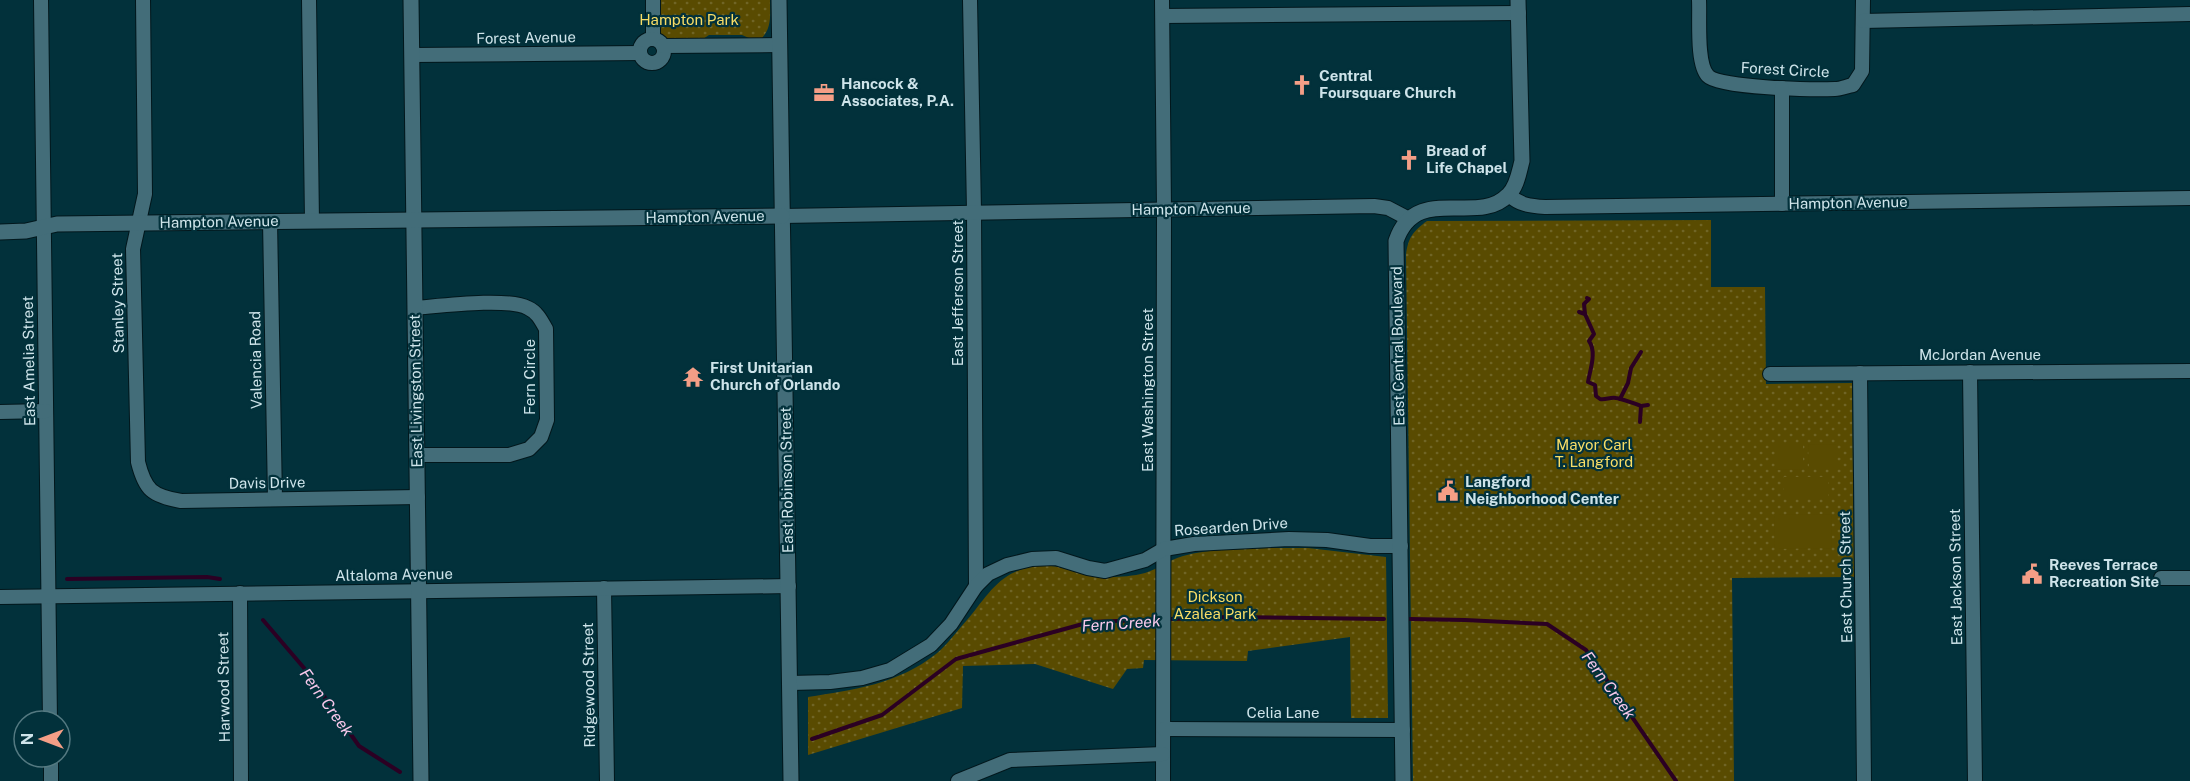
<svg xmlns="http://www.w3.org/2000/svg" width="2190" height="781" viewBox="0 0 2190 781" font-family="'Public Sans',sans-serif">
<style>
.grass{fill:url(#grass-dots)}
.pitch{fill:#594b01}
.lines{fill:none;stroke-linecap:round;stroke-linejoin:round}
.stream{stroke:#2b0023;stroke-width:4}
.street-casing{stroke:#02171c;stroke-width:16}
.secondary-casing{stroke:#02171c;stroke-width:17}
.street{stroke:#436d79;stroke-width:14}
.secondary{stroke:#436d79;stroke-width:15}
.labels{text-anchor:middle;stroke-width:4.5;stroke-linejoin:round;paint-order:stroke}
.park-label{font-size:15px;fill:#f8dd66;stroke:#02313b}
.street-label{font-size:15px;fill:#cee4ea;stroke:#02313b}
.poi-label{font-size:15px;font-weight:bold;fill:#cee4ea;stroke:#02313b;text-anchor:start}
.water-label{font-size:16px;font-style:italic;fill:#f9c9ec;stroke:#02313b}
</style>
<defs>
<pattern id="grass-dots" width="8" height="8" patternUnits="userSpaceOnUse" patternTransform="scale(1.5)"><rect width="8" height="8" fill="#594b01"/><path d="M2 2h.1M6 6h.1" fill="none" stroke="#706526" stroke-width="1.8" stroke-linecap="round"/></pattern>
</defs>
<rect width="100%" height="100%" fill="#02313b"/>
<g class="grass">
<path d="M 658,0 L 770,0 C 770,15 772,27 762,38 L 749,38 L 742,35 L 709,35 L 703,39 L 666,41 L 661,39 L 658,35 Z"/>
<path d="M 1711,220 L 1711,287 L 1765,287 L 1766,384 L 1852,383 L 1854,577 L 1732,578 L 1734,781 L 1413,781 L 1406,255 C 1408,238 1413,231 1427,221 Z"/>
<path d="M 1269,548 L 1308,548 L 1386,557 L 1388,718 L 1351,718 L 1350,637 L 1248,651 L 1247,661 L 1144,660 L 1143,668 L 1127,669 L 1113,689 L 1035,664 L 963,666 L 962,708 L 808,755 L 808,697 C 853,690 898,684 936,654 C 947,645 957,631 967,620 C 981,604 994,581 1015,572 C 1053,555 1073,577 1109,577 C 1120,577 1134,576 1145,573 C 1158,569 1169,560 1183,556 C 1210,548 1241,550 1269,548 Z"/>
</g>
<g class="pitch">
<polygon points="1836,444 1836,469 1809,469 1808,445"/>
<polygon points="1775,445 1803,445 1803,469 1775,470"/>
<rect x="1784" y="477" width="44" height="20"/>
<polygon points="1831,514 1832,548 1775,549 1774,515"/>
</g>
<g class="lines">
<g class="stream">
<path d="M 1579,312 L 1585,314 L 1594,334 L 1589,341 C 1597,352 1590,370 1588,382 L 1595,385 L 1596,396 L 1600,399 C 1606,400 1610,397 1616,398 C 1619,398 1639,405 1641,406 L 1640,422"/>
<polyline points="1585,314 1584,304 1589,299 1587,298"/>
<polyline points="1620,399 1628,383 1631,368 1641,352"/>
<polyline points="1641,406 1648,405"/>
<polyline points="67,579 207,577 220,579"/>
<polyline points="1410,619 1465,620 1547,624 1586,650 1676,781"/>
<polyline points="263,620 304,668 359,746 400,772"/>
<polyline points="812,739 882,715 956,659 1090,622 1227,617 1384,619"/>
</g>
<g class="street-casing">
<g id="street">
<polyline points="41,0 50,721"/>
<path d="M 143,0 L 145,194 L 133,249 L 138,462 C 145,490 152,496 181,501 L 418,497"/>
<polyline points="309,0 312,221"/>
<polyline points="653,0 653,38"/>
<polyline points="970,0 974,211 976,586"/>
<polyline points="1162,0 1164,210 1163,781"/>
<path d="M 1699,0 C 1700,18 1696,64 1708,76 C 1719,88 1815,90 1835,89 C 1841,89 1847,86 1853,85 L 1862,71 L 1863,0"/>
<polyline points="1163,16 1519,13"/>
<polyline points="1863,21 2190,14"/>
<circle cx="652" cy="51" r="12"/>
<polyline points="663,46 780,45"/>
<polyline points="412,55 640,53"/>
<polyline points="1782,88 1782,204"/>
<path d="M 1509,195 C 1520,205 1530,206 1545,207 L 2190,198"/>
<polyline points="782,216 1374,206 1388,208 1409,219"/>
<polyline points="270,221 275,499"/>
<path d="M 415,308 C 440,306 507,297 528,308 C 537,312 541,320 546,329 L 547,420 L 541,437 L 529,449 L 509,455 L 417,455"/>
<polyline points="1970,372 1975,781"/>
<polyline points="1860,373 1864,781"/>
<polyline points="1770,374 2190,371"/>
<polyline points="0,412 46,411"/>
<polyline points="2161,578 2190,578"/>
<polyline points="604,588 607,781"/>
<polyline points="240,593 241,781"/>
<polyline points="0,597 789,586"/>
<polyline points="791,683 830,682 862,678 890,670 931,645 951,624 976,586 988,574 1007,565 1032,559 1056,558 1088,568 1105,571 1145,560 1164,549 1194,544 1289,539 1327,540 1370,546 1401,546"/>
<polyline points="1164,729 1403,730"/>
<polyline points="51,757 51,781"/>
<polyline points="958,781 1010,760 1163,754"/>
</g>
</g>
<g class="secondary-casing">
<g id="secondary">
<polyline points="411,0 421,781"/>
<polyline points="779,0 791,781"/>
<polyline points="0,232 26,231 57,224 782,216"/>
<path d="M 1403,781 L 1396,241 C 1416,182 1478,227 1508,195 C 1517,187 1519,172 1522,161 L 1518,0"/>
</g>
</g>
<use href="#street" class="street"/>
<use href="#secondary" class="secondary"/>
</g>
<defs>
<g id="church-bare" transform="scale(1.62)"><path d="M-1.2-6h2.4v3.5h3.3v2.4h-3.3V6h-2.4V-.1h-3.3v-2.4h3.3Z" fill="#f49e86" stroke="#02313b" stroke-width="2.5" paint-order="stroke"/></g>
<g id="office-bare" transform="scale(1.62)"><path d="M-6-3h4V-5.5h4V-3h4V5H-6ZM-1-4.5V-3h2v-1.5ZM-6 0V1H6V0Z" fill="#f49e86" stroke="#02313b" stroke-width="2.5" paint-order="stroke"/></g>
<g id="temple-bare" transform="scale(1.62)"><path d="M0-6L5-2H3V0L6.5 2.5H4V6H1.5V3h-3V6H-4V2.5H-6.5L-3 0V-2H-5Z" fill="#f49e86" stroke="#02313b" stroke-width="2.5" paint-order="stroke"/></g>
<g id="civic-bare" transform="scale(1.62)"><path d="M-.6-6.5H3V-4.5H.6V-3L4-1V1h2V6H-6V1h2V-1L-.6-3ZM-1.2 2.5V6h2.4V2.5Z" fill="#f49e86" stroke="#02313b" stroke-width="2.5" paint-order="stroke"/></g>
</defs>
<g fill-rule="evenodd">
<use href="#church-bare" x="1302" y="85"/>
<use href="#office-bare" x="824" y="93"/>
<use href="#church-bare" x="1409" y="160"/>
<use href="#temple-bare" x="693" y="377"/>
<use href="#civic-bare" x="1448" y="491"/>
<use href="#civic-bare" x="2032" y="574"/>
</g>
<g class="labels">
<g class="park-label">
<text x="689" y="25">Hampton Park</text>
<text x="1594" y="450">Mayor Carl<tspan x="1594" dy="17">T. Langford</tspan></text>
<text x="1215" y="602">Dickson<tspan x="1215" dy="17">Azalea Park</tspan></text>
</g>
<g class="street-label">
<text transform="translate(526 38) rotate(-1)" y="5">Forest Avenue</text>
<text transform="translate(1785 70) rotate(3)" y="5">Forest Circle</text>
<text transform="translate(1848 203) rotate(-1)" y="5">Hampton Avenue</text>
<text transform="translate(1191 209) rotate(-1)" y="5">Hampton Avenue</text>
<text transform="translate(705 217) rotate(-1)" y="5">Hampton Avenue</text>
<text transform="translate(219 222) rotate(-1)" y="5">Hampton Avenue</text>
<text transform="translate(958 293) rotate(-90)" y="5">East Jefferson Street</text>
<text transform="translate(118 303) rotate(-91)" y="5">Stanley Street</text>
<text transform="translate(1398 346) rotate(-91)" y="5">East Central Boulevard</text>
<text x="1980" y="360">McJordan Avenue</text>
<text transform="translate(256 360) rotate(-91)" y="5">Valencia Road</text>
<text transform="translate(29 361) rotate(-91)" y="5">East Amelia Street</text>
<text transform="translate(530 377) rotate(-90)" y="5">Fern Circle</text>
<text transform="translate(1148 390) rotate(-90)" y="5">East Washington Street</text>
<text transform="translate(416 391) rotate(-91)" y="5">East Livingston Street</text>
<text transform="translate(787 480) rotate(-91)" y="5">East Robinson Street</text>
<text transform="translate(267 483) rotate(-1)" y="5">Davis Drive</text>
<text transform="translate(1231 527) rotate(-4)" y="5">Rosearden Drive</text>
<text transform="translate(394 575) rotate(-1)" y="5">Altaloma Avenue</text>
<text transform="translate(1846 577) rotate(-91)" y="5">East Church Street</text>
<text transform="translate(1956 577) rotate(-91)" y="5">East Jackson Street</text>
<text transform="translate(589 685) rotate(-91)" y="5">Ridgewood Street</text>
<text transform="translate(224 687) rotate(-91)" y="5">Harwood Street</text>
<text x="1283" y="718">Celia Lane</text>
</g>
<g class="poi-label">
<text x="1319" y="81">Central<tspan x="1319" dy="17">Foursquare Church</tspan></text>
<text x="841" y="89">Hancock &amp;<tspan x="841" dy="17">Associates, P.A.</tspan></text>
<text x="1426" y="156">Bread of<tspan x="1426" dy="17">Life Chapel</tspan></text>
<text x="710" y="373">First Unitarian<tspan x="710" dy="17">Church of Orlando</tspan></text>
<text x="1465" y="487">Langford<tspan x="1465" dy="17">Neighborhood Center</tspan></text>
<text x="2049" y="570">Reeves Terrace<tspan x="2049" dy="17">Recreation Site</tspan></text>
</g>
<g class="water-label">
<text transform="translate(1121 623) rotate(-4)" y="6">Fern Creek</text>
<text transform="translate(1609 685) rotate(54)" y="6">Fern Creek</text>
<text transform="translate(327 702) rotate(54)" y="6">Fern Creek</text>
</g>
</g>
<g transform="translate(42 739) rotate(270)"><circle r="28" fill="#02313b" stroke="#547981" stroke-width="1.5"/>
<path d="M0-4.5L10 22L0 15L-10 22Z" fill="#f49e86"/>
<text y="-9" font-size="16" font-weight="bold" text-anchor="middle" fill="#cee4ea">N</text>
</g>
</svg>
